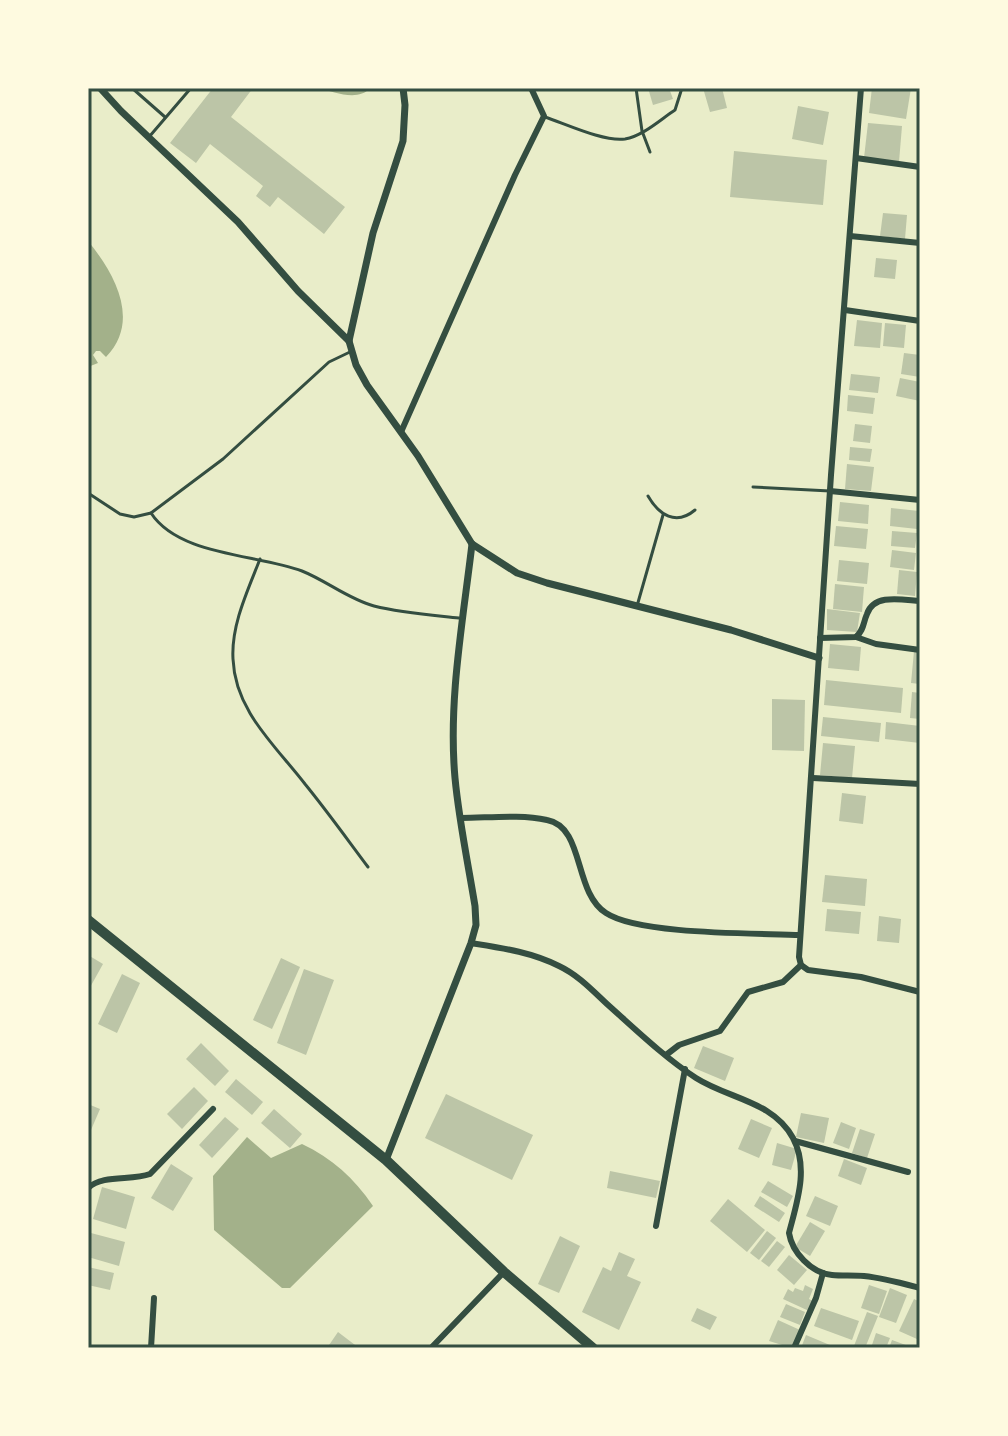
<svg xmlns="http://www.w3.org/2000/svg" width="1008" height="1436" viewBox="0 0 1008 1436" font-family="'Titillium Web',sans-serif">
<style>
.water{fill:#a3b18a}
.building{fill:#bcc5a7}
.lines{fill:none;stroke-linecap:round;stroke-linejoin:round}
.service{stroke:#344e41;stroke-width:3}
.minor{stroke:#344e41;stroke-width:6}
.tertiary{stroke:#344e41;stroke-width:7}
.trunk{stroke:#344e41;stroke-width:10}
.neatline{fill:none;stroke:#344e41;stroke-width:3}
</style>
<rect width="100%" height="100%" fill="#e9edc9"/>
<g class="water">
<path d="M 318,88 L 370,88 C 358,102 334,92 318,88 Z"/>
<path d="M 88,241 C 115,274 141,321 106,357 L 100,351 L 96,351 L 93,355 L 98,363 L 88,367 Z"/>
<path d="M 247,1137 L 271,1158 L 302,1144 C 332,1158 354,1178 373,1206 L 290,1288 L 282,1288 L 214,1230 L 213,1176 Z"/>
</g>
<g class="building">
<polygon points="213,88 253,88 231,117 345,207 324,234 278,197 270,207 256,196 263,186 210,144 196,163 170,143"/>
<polygon points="648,88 669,88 673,99 653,105"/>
<polygon points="703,88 722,88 727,108 710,112"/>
<polygon points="872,88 911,88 906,119 869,113"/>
<polygon points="798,106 829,112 823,145 792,139"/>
<polygon points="868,123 902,126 899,162 864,158"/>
<polygon points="734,151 827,160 823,205 730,197"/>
<polygon points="883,213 907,215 905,239 880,236"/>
<polygon points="876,258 897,260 895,279 874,277"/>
<polygon points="857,320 882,323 880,348 854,346"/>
<polygon points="885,323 906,325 904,348 883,346"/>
<polygon points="904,353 920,355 920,377 901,374"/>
<polygon points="851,374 880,377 878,393 849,390"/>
<polygon points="900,378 920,382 920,401 896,396"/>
<polygon points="848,395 875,398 873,414 847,411"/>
<polygon points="855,424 872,426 870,443 853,441"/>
<polygon points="850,447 872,449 870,462 849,460"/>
<polygon points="847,464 874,467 871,491 845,489"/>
<polygon points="840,502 869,505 868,524 838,521"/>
<polygon points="891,508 919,511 917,529 890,526"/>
<polygon points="836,526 868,529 866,549 834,546"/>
<polygon points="892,531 917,533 915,548 891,546"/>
<polygon points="892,550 916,553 914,570 890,567"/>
<polygon points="839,560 869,563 867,584 837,581"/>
<polygon points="899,570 917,572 915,596 897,594"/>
<polygon points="835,584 864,587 862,612 833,609"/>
<polygon points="827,609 860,613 857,632 827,630"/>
<polygon points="830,644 861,647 859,671 828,668"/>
<polygon points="914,651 920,652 920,684 911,683"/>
<polygon points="826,680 903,688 901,713 824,705"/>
<polygon points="912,692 920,693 920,719 910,718"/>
<polygon points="772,699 805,700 804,751 772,750"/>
<polygon points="823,717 881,723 879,742 821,736"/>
<polygon points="886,722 920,726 920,743 885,739"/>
<polygon points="823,743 855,746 852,778 820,775"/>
<polygon points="842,793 866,796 863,824 839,821"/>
<polygon points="825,875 867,879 865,906 822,902"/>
<polygon points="827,909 861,912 859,934 825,931"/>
<polygon points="879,916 901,919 899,943 877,941"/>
<polygon points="88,955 103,964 88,991"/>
<polygon points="281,958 300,967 272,1029 253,1020"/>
<polygon points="304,969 334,980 306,1055 277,1043"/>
<polygon points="122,974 140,983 117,1033 98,1024"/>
<polygon points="201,1043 229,1071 215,1086 186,1059"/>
<polygon points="703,1046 734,1058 725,1081 694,1068"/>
<polygon points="236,1079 263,1102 252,1115 225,1092"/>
<polygon points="194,1087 208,1101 182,1129 167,1114"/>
<polygon points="446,1094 533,1135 512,1180 425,1138"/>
<polygon points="88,1104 100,1109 91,1130 88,1129"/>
<polygon points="274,1109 302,1134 290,1148 261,1123"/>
<polygon points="801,1113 829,1118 824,1143 796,1137"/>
<polygon points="225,1117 239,1129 212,1158 199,1145"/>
<polygon points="751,1119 772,1128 759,1158 738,1149"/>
<polygon points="841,1122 856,1128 849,1149 833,1143"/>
<polygon points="860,1129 875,1134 867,1158 852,1153"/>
<polygon points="777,1143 797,1149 791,1170 772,1165"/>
<polygon points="844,1159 867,1168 861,1185 838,1176"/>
<polygon points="171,1164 193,1178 173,1211 151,1198"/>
<polygon points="610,1171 660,1181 656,1198 607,1188"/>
<polygon points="768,1181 793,1196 787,1207 761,1192"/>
<polygon points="102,1187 135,1197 126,1229 93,1219"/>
<polygon points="760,1196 785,1213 779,1222 754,1206"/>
<polygon points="815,1196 838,1206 830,1226 806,1216"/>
<polygon points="728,1199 765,1230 747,1252 710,1221"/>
<polygon points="810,1222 825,1231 810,1256 795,1247"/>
<polygon points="767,1231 776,1238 759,1260 750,1253"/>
<polygon points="91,1233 125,1242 119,1266 88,1257"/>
<polygon points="560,1236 580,1246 559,1293 538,1284"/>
<polygon points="777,1241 785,1247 769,1267 761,1261"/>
<polygon points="619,1252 635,1259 627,1276 641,1282 619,1330 582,1312 603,1267 611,1271"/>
<polygon points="789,1255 807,1270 794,1285 777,1270"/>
<polygon points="88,1267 114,1273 110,1290 88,1285"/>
<polygon points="805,1285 813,1289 809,1299 813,1301 809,1311 783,1299 788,1289 793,1292 795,1288 803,1291"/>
<polygon points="869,1285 887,1291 879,1314 861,1308"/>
<polygon points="890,1288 907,1295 896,1323 879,1317"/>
<polygon points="914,1299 920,1302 920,1332 917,1339 899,1331"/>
<polygon points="786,1304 805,1312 800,1325 780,1317"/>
<polygon points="697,1308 717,1317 710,1330 691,1321"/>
<polygon points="821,1308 859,1321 852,1340 814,1326"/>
<polygon points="867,1312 878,1316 865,1348 862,1348 854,1346"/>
<polygon points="778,1320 800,1330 792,1348 769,1341"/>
<polygon points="338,1332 359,1348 327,1348"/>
<polygon points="876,1333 890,1338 886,1348 871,1348"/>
<polygon points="806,1335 837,1348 801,1348"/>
<polygon points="892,1340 914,1348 889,1348"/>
</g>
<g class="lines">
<g class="service">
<polyline points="132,88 165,117"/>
<polyline points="636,88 642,131 650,152"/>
<path d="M 545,117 C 566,124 604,142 625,139 C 643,136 661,119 675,110 L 682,88"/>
<polyline points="149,137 191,88"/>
<polyline points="753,487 830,491"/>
<polyline points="88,493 120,514 134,517 151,513 223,459 329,362 352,351"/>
<path d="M 648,496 C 659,515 676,526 695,510"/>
<path d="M 151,513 C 179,556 257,554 302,571 C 327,581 348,599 374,606 C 402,613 431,615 459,618"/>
<path d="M 260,559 C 248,590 231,625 233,659 C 235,711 275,745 305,784 C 327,811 347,839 368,867"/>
<polyline points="637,606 663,515"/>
</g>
<g class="minor">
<polyline points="861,88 831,475 799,957 801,965 808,970 861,977 920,992"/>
<polyline points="856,158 920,167"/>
<polyline points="850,236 920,243"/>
<polyline points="845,310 920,321"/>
<polyline points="401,432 515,175 544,116 531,88"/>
<polyline points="830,491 920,500"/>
<polyline points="856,637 876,644 920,650"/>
<path d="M 820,638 L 856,637 C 864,630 863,623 867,614 C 874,593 903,600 920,601"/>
<polyline points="813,778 920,784"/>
<path d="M 461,818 C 488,818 520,814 547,820 C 585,827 573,892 606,913 C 639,935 757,933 800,935"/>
<path d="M 471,943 C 502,948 531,952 559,966 C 578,975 592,990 607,1004 C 635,1029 664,1057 696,1078 C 729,1099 773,1101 793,1138 C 809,1168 797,1202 789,1233 C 792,1252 811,1273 832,1275 C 842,1276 853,1275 864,1276 C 883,1278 901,1283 920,1288"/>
<polyline points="666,1055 679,1045 720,1031 748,992 783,982 801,965"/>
<polyline points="795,1141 908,1172"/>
<path d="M 88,1188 C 103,1174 131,1181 150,1174 L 213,1109"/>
<polyline points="656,1226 685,1069"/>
<polyline points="151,1348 154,1298"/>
<polyline points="431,1348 504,1272"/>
<polyline points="794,1348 816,1298 823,1273"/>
</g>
<g class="tertiary">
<polyline points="100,88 121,111 238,222 298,291 349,341"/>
<polyline points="403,88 405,105 403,141 373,233 349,341 356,365 367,385 418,456 472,544 517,573 547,583 731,630 819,658"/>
<path d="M 386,1160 L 471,943 L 476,925 L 475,906 C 468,863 459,821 455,778 C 448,701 463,621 472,544"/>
</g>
<polyline class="trunk" points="88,920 386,1160 504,1272 593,1348"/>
</g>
<rect width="1008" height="1436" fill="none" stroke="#fefae0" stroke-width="180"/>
<rect x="90" y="90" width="828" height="1256" class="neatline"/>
</svg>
